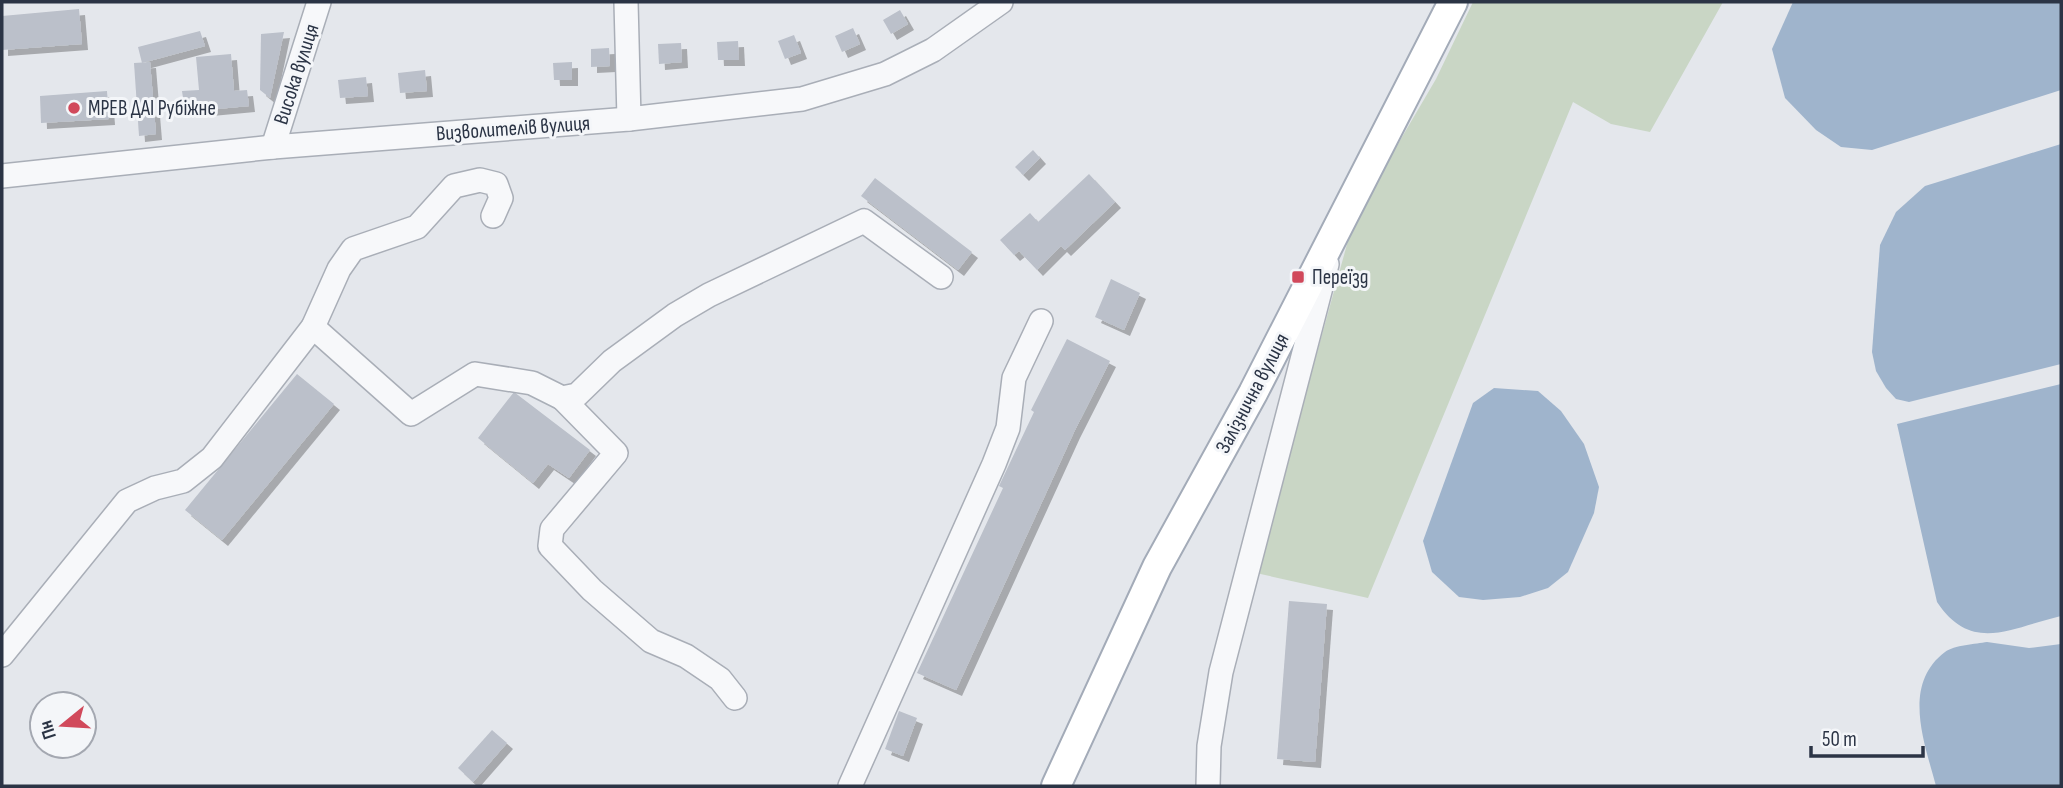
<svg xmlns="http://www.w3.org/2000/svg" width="2063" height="788" viewBox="0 0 2063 788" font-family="'Sofia Sans Condensed',sans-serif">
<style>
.green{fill:#c9d6c5}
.water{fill:#9fb4cc}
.building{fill:#bbc0ca;filter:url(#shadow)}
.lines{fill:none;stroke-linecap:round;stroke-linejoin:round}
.minor-casing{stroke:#a9aeb7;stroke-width:26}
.major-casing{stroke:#a3abb8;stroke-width:32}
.minor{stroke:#f7f8fa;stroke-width:23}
.major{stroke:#fff;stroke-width:28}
.poi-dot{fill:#d1495b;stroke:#f4f6f9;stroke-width:2.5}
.labels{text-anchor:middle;stroke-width:6;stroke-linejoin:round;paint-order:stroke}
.street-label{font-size:21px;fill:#2b3445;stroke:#f4f6f9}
.poi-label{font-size:21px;fill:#2b3445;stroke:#f4f6f9;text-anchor:start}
</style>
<defs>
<filter id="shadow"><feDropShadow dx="6" dy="6" stdDeviation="0" flood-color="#0004"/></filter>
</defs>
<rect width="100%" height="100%" fill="#e4e7ec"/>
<polygon class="green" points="1473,2 1723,2 1650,132 1611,124 1573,102 1368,598 1256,573 1354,219 1436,79"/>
<g class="water">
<polygon points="1793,2 2061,2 2061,90 1872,150 1841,147 1816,130 1785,98 1772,49"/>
<polygon points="2061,144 2061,364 1909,402 1896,399 1886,388 1876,371 1872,352 1880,245 1896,212 1925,186"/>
<path d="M 2061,384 L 2061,616 C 2010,628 1972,654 1937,602 L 1897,424 Z"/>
<polygon points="1494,388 1538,391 1561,411 1584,444 1599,487 1594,513 1568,572 1548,588 1520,597 1483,600 1459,597 1432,572 1423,541 1473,403"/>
<path d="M 1987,642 L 2029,648 L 2061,644 L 2061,786 L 1936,786 C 1925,744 1901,685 1945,652 C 1954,645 1976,644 1987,642 Z"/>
</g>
<g class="building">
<polygon points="79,9 82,44 2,50 2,16"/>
<polygon points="900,10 908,24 891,34 883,20"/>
<polygon points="853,28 860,44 842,52 835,36"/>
<polygon points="200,31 205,46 142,63 138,47"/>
<polygon points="284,32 270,98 260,90 261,34"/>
<polygon points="794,35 801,53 785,59 778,41"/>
<polygon points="738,41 739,60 718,60 717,42"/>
<polygon points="681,43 682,62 659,64 658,44"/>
<polygon points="609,48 610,66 591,67 591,49"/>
<polygon points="231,54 234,91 247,90 249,106 185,112 182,91 199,90 196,57"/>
<polygon points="150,62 156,134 139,136 134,63"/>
<polygon points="572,62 572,80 554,80 553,63"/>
<polygon points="425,70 427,91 400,93 398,73"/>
<polygon points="366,77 368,96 340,98 338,80"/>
<polygon points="107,91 109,119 41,123 40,96"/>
<polygon points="1033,150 1040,158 1023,175 1015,167"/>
<polygon points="1089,174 1115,202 1065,250 1061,246 1037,270 1019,251 1014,255 1000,240 1030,213 1038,222"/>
<polygon points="875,178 972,252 958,270 861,196"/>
<polygon points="1111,279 1140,293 1124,330 1095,317"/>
<polygon points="1067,339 1110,361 1074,432 956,690 917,673 1003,488 999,486 1034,412 1031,410"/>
<polygon points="297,374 334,404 222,540 185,510"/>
<polygon points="514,392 590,450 569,478 548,464 533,483 478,438"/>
<polygon points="1289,601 1327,604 1315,762 1277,759"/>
<polygon points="899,711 917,718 903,756 885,749"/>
<polygon points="492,730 507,743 473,782 458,768"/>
</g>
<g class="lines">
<g class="minor-casing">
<g id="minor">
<polyline points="626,2 629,119"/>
<polyline points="273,147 319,2"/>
<polyline points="2,176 273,147 629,119 802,99 885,74 933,50 1001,2"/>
<polyline points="313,327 411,414 475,374 532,383 562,398 577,395 612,361 675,315 709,295 864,221 941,277"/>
<polyline points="562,398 616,453 552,529 550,546 592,590 651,641 686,656 720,679 735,698"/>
<polyline points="2,655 127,501 155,488 183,481 212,458 313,327 339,269 353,249 417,227 454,186 480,180 496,184 501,198 493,216"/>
<polyline points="850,786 994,464 1008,428 1014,378 1041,321"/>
<polyline points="1208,786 1209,746 1221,672 1327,264"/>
</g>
</g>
<g class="major-casing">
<polyline id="major" points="1056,786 1157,567 1253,393 1453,2"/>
</g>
<use href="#minor" class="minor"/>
<use href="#major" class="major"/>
</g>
<g class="poi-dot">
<circle cx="74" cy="108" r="7"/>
<rect x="1291" y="270" width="14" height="14" rx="3.5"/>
</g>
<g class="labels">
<g class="street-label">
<text transform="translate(296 74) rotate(-72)" y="7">Висока вулиця</text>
<text transform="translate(513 128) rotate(-4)" y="7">Визволителів вулиця</text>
<text transform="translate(1252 393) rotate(-62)" y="7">Залізнична вулиця</text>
</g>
<g class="poi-label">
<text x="88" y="115">МРЕВ ДАІ Рубіжне</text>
<text x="1312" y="284">Переїзд</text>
</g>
</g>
<rect width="2063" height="788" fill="none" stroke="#2b3445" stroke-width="7"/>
<g transform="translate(63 725) rotate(252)"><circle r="33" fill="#f4f6f9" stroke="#a4a8b1" stroke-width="2"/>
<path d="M0-5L12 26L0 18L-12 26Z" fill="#d1495b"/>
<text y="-10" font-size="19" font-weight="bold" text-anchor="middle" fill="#2b3445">Пн</text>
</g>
<path d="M1811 746v10h112v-10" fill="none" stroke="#2b3445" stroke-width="3.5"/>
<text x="1822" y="746" font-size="21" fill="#2b3445" stroke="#f4f6f9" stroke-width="5" paint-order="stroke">50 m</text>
</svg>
